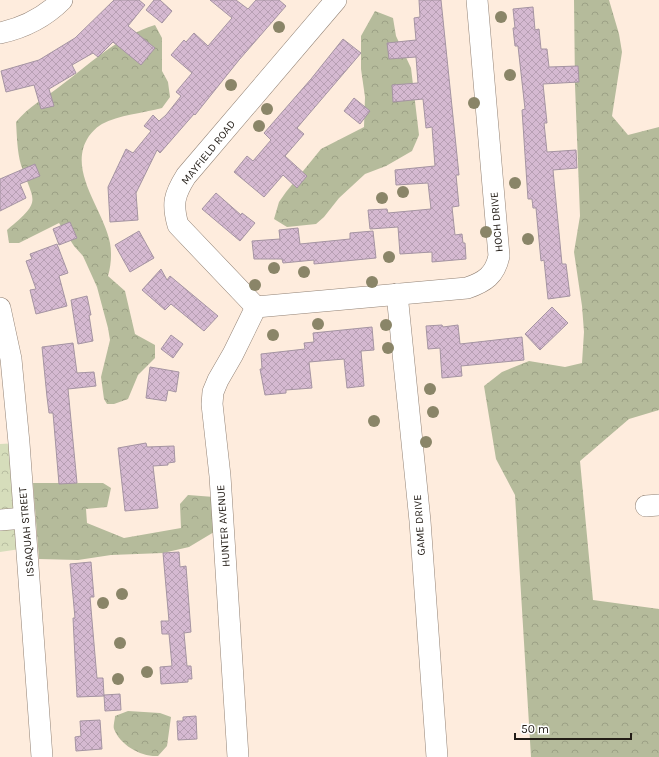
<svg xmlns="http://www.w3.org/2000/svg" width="659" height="757" viewBox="0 0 659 757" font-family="Karla,sans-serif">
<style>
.forest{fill:url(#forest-crowns)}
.park{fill:url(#park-crowns)}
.building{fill:url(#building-cross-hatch);stroke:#a594a2}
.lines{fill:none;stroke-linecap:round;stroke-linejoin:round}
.minor-casing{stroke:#928275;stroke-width:22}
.minor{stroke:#fff;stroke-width:21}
.tree{fill:#8a8568}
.labels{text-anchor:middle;stroke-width:4;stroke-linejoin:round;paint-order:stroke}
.street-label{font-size:11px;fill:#231d17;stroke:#fff}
</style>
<defs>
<pattern id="forest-crowns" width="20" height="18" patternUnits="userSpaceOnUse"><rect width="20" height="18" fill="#b5bb9b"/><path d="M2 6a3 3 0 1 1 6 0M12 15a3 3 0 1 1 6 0" fill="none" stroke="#9ba085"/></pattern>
<pattern id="park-crowns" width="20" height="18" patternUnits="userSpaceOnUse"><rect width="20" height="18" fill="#d6ddbb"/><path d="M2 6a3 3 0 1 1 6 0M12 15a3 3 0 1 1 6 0" fill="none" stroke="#b7bda0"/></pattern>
<pattern id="building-cross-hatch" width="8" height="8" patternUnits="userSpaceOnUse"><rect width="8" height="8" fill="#d5b9d1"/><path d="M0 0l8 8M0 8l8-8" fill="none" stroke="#b79fb3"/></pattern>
</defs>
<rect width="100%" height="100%" fill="#feecdd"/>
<g class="forest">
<polygon points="574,0 609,0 619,34 622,52 612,116 628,135 659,127 659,410 629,419 580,461 593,600 659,609 659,757 531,757 515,495 496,459 484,386 502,372 529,361 565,367 582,363 584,332 582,306 574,252 580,216 575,85"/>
<polygon points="375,11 393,18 396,36 411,68 419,135 412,151 386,166 365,174 339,198 324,217 316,224 287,227 274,219 279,202 286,192 321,149 364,127 365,97 361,69 361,36"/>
<path d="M 155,25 L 162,38 L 162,71 L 168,82 L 170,97 L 162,108 C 144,113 118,115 102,124 C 98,126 92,132 89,136 C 66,170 104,210 110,243 C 112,253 111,266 108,276 L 125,291 L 135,334 L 155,345 L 155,358 L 138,375 L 128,399 L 114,404 L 107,404 L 104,399 L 101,377 L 110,340 L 108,328 L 97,287 L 83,256 L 74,246 L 59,223 L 19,243 L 9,243 L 7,230 C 43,200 34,203 21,165 C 17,151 17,136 16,122 C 28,107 45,98 59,87 C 89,65 118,36 155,25 Z"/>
<polygon points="33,483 103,483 111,488 107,507 86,509 87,523 124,538 181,528 180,504 188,495 214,497 214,532 189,547 163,553 111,555 78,560 39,559"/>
<path d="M 128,711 L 160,713 L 171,717 L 167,746 L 158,756 C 141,757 120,745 114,729 C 113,725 115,720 115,716 Z"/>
</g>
<polygon class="park" points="19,443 27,548 0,552 0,444"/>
<g class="building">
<polygon points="114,0 139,0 145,5 128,26 155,48 141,65 113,42 98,57 93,53 72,65 76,73 49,89 54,106 41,109 34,85 6,92 1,71 39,60 75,38"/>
<polygon points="154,0 160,0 172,11 162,23 146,10"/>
<polygon points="210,0 236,0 248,9 256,0 279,0 286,6 239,60 195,115 194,114 160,153 157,150 136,193 138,220 110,222 108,187 126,149 133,153 151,131 144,126 153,115 159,121 166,115 181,96 176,92 192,73 171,55 184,40 186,42 194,33 208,46 232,18"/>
<polygon points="419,0 441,0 459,175 456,175 459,206 452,207 455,235 462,234 463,243 465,243 466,259 432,262 432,252 400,254 398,227 370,229 368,210 387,209 388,213 431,209 428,183 396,185 395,170 435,166 432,127 426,128 423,99 393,102 392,85 418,83 416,57 389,59 387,43 416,40 414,18 420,17"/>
<polygon points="533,7 535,30 539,29 541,49 547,49 549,67 578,66 579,82 543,84 547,123 544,123 547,152 576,150 577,168 553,170 562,264 566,264 570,296 548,299 544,260 541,261 536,208 533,208 532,199 528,199 522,110 525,109 518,46 515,46 513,28 515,28 513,9"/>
<polygon points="343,39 361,53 297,128 304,134 285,156 307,176 297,188 283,175 264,197 234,172 247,156 253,161 271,140 264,133 311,79"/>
<polygon points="354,98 370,111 360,124 344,111"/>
<polygon points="35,164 40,176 20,184 26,198 0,211 0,179"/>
<polygon points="216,193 241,215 242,213 255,223 240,241 202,209"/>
<polygon points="70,222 77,238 59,245 53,229"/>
<polygon points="298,228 300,244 350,239 350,233 373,231 376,258 314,264 314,260 283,263 282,259 254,259 252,241 280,239 279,230"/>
<polygon points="139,231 154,258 130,272 115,245"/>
<polygon points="57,244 68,273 59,276 67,306 36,314 30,290 36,289 26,261 32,259 30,254"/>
<polygon points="161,269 167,280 170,276 218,316 204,331 171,304 165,310 142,290"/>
<polygon points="87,296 91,315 89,315 93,341 78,344 71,300"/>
<polygon points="552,307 568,323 540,350 525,334"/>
<polygon points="442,325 443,327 458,325 460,344 522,337 524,360 461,366 462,376 442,378 440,348 428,349 426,326"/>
<polygon points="372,327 374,350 361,351 364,386 347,388 344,359 309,362 312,388 286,390 286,393 265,395 260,369 262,369 261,354 305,349 304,343 314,342 313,333"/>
<polygon points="171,335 183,344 173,358 161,349"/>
<polygon points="73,343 77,373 94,372 96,386 68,389 77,483 59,484 53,413 49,413 47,397 42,347"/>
<polygon points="150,367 179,372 176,392 168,390 166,401 146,398"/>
<polygon points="146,443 147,447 174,446 175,462 168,463 168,465 153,466 158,508 125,511 118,448"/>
<polygon points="179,552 180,567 186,566 191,632 184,633 187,666 191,666 192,679 188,679 188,682 161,684 160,667 172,666 169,634 162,634 161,621 169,621 163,553"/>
<polygon points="91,562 94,597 90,597 96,667 97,678 103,678 104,696 77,697 73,618 75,618 70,564"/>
<polygon points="120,694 121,710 105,711 104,695"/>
<polygon points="196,716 197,739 178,740 177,721 183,721 183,717"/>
<polygon points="100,720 102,749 76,751 75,737 81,736 80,721"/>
</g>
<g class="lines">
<g class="minor-casing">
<g id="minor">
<path d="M 0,33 C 23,28 45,17 62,0"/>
<polyline points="397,294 420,521 437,757"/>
<path d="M 256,307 L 467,288 C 485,282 495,275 499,256 L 477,0"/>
<path d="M 256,307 L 178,225 C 172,204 174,195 186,176 L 336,0"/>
<polyline points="0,308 11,359 19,443 42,757"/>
<polyline points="646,506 659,505"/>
<polyline points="0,520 24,518"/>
<polyline points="238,757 220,476 212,404 213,392 218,380 233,354 256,307"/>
</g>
</g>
<use href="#minor" class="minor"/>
</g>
<g class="tree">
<circle cx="501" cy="17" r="6"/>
<circle cx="279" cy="27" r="6"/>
<circle cx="510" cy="75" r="6"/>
<circle cx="231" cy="85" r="6"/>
<circle cx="474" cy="103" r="6"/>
<circle cx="267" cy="109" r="6"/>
<circle cx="259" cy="126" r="6"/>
<circle cx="515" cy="183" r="6"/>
<circle cx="403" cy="192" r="6"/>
<circle cx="382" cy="198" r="6"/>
<circle cx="486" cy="232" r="6"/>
<circle cx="528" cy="239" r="6"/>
<circle cx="389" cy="257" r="6"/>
<circle cx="274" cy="268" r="6"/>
<circle cx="304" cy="272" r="6"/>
<circle cx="372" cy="282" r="6"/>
<circle cx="255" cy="285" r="6"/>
<circle cx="318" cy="324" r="6"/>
<circle cx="386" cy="325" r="6"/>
<circle cx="273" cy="335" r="6"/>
<circle cx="388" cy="348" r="6"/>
<circle cx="430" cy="389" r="6"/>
<circle cx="433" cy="412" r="6"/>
<circle cx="374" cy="421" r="6"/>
<circle cx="426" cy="442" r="6"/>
<circle cx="122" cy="594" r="6"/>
<circle cx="103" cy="603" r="6"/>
<circle cx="120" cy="643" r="6"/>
<circle cx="147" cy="672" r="6"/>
<circle cx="118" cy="679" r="6"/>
</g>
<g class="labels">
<g class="street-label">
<text transform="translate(208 152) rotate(-51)" y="4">MAYFIELD ROAD</text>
<text transform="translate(496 222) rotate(-95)" y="4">HOCH DRIVE</text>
<text transform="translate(419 525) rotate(-94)" y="4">GAME DRIVE</text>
<text transform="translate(223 526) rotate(-94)" y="4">HUNTER AVENUE</text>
<text transform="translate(26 532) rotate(-95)" y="4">ISSAQUAH STREET</text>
</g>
</g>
<path d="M515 733v6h116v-6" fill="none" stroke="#231d17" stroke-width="2"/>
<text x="521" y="733" font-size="12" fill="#231d17" stroke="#ffffff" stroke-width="3" paint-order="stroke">50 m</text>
</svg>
